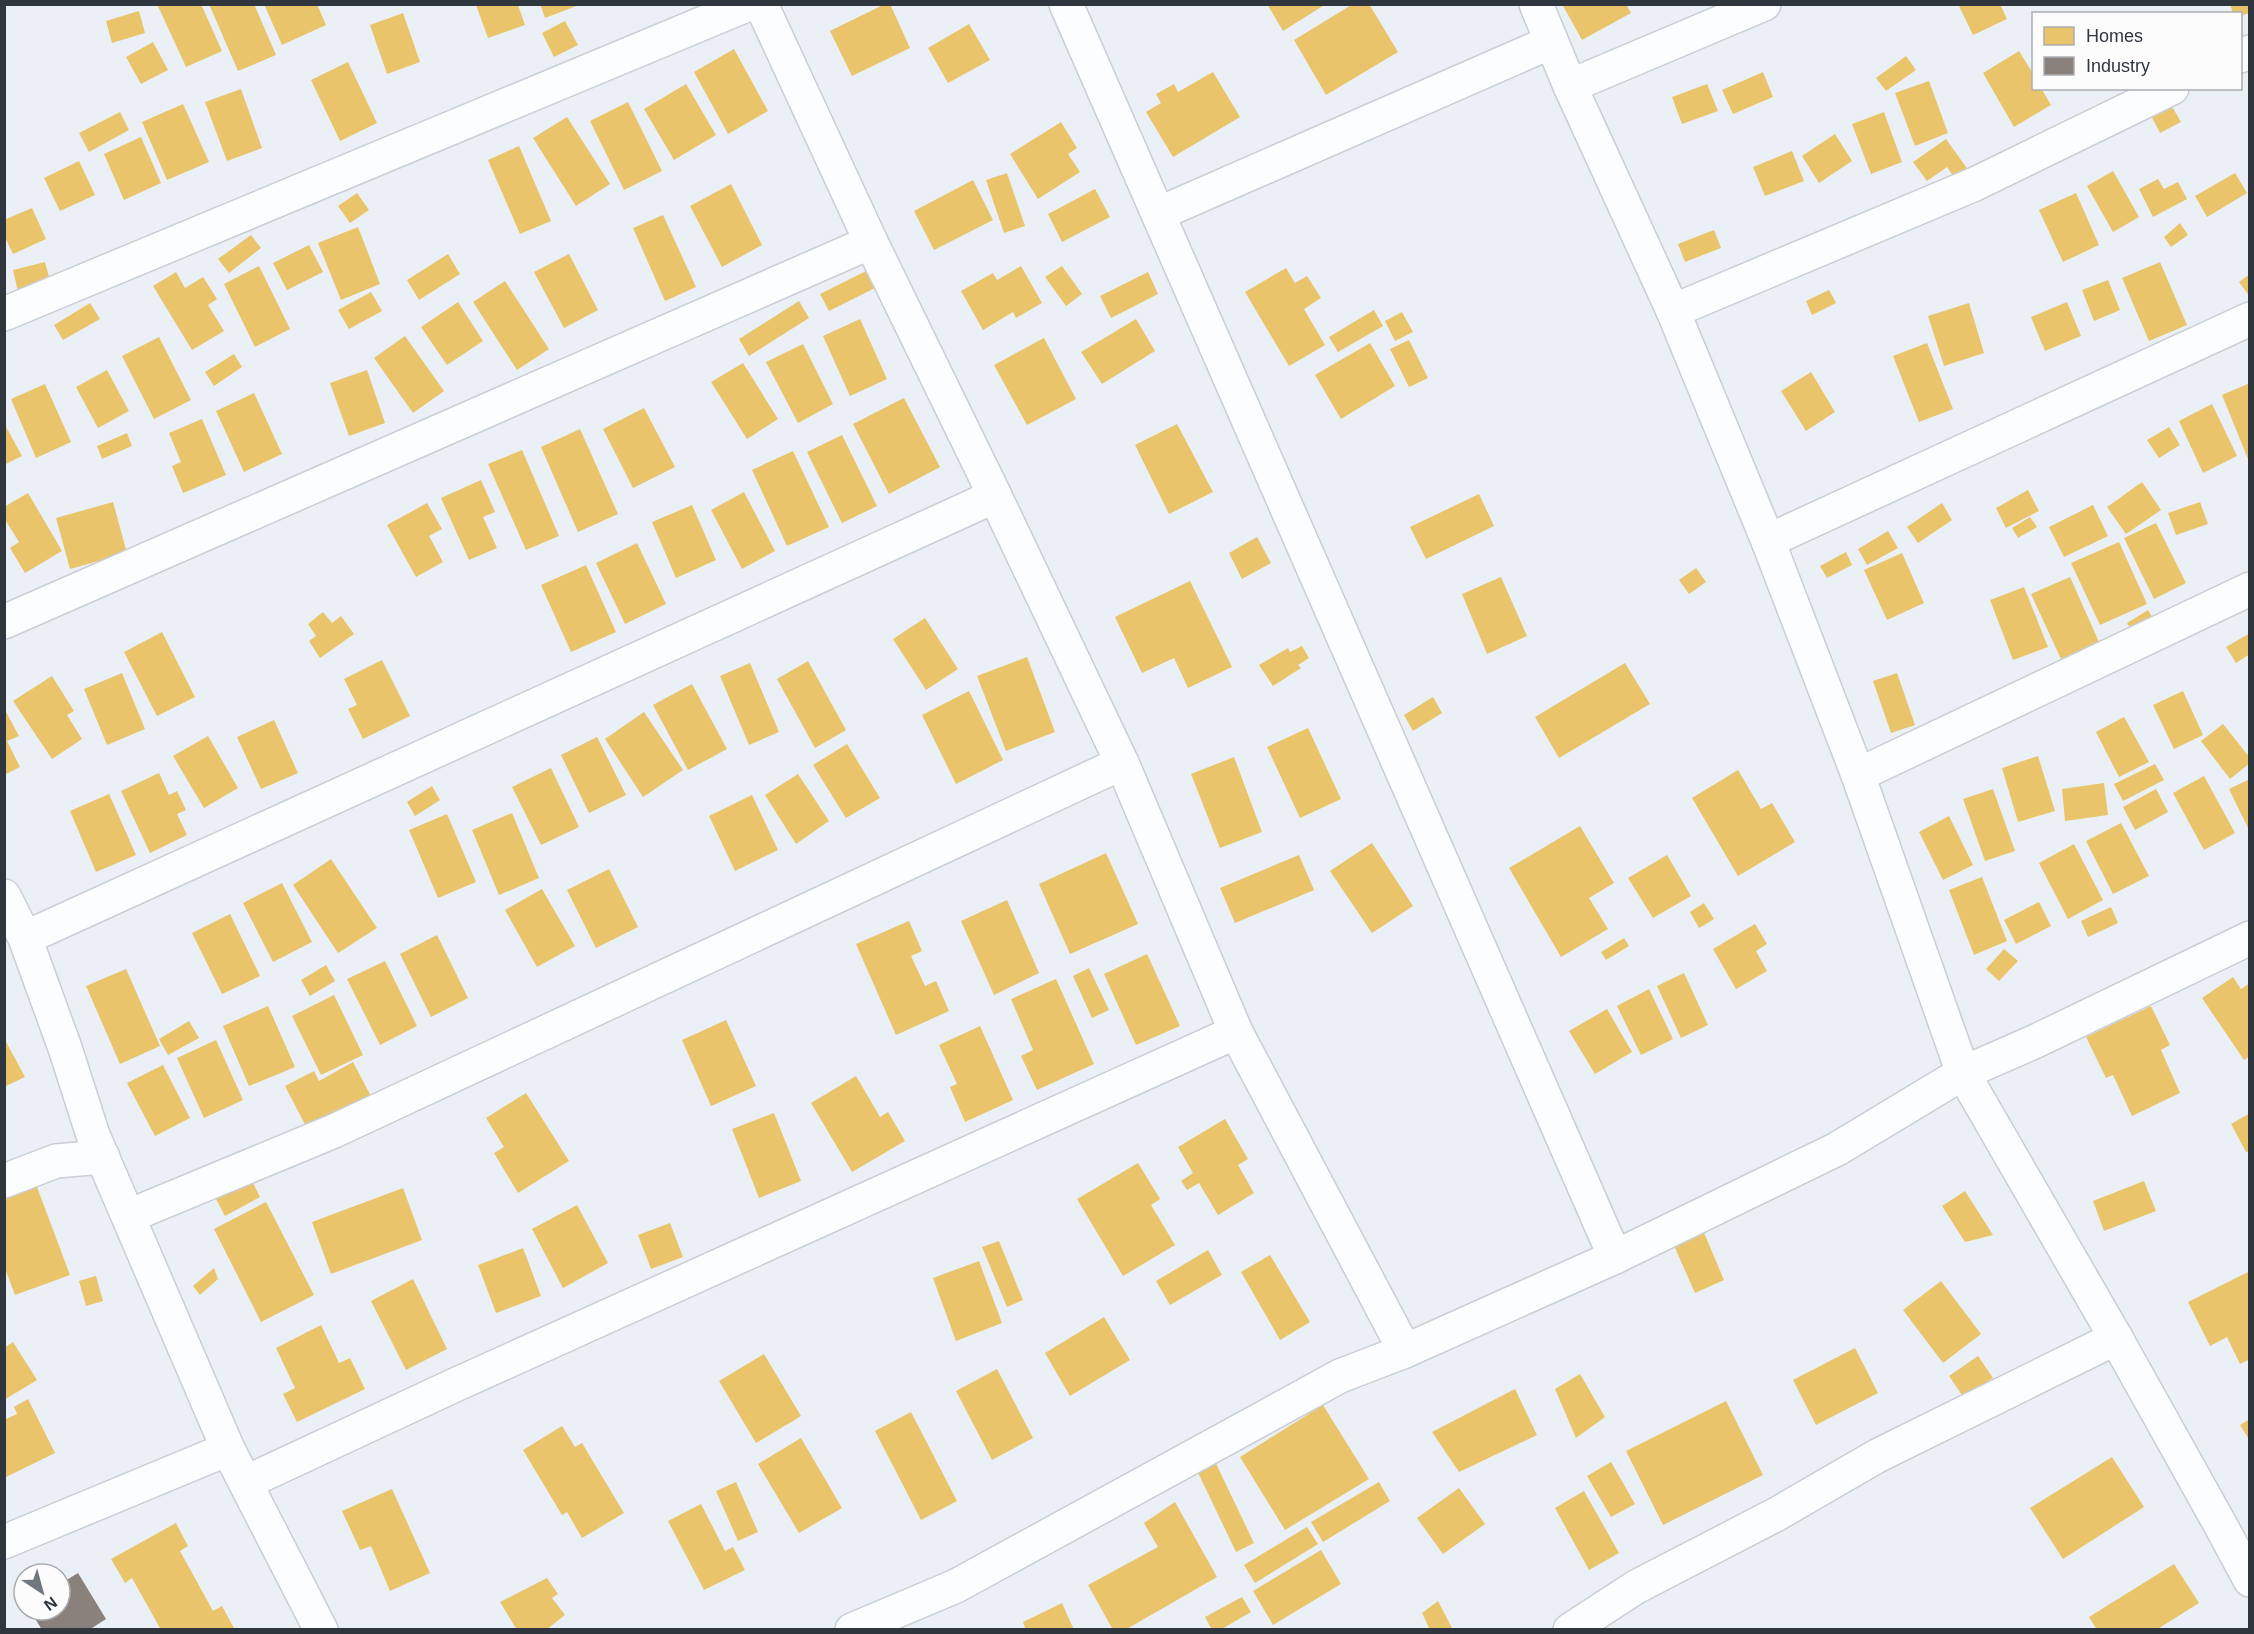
<svg xmlns="http://www.w3.org/2000/svg" width="2254" height="1634" viewBox="0 0 2254 1634" font-family="Helvetica,sans-serif">
<style>
.homes{fill:#e9c46a}
.industry{fill:#8a817c}
.lines{fill:none;stroke-linecap:round;stroke-linejoin:round}
.minor-casing{stroke:#c9ced5;stroke-width:36}
.minor{stroke:#fcfdfe;stroke-width:33}
</style>
<rect width="100%" height="100%" fill="#ebf0f7"/>
<g class="homes">
<polygon points="157,4 201,4 222,51 186,67"/>
<polygon points="209,4 254,4 276,55 238,71"/>
<polygon points="264,4 317,4 326,25 282,45"/>
<polygon points="540,4 579,4 579,5 545,18"/>
<polygon points="885,4 890,4 910,48 852,76 830,31"/>
<polygon points="1267,4 1326,4 1283,31"/>
<polygon points="1353,4 1369,4 1398,52 1326,95 1294,40"/>
<polygon points="1562,4 1626,4 1631,13 1582,40"/>
<polygon points="1958,4 2000,4 2007,19 1973,35"/>
<polygon points="2230,4 2250,4 2250,13 2240,16 2240,14 2233,14"/>
<polygon points="476,5 518,5 525,25 488,38"/>
<polygon points="139,11 145,33 112,43 106,21"/>
<polygon points="403,13 420,62 387,74 370,25"/>
<polygon points="565,21 578,45 554,57 542,33"/>
<polygon points="969,24 990,60 948,83 928,48"/>
<polygon points="153,42 168,70 141,84 126,57"/>
<polygon points="734,49 768,111 728,134 694,72"/>
<polygon points="2019,51 2034,75 2034,88 2041,88 2051,105 2014,127 1983,73"/>
<polygon points="1906,56 1916,70 1886,91 1876,78"/>
<polygon points="348,62 377,123 340,141 311,80"/>
<polygon points="1213,72 1240,117 1173,157 1146,112 1161,103 1156,94 1174,84 1178,92"/>
<polygon points="1763,72 1773,97 1733,114 1722,90"/>
<polygon points="1929,81 1948,133 1915,146 1895,93"/>
<polygon points="686,84 716,135 674,160 644,109"/>
<polygon points="1707,84 1718,111 1682,124 1672,97"/>
<polygon points="241,89 262,148 227,161 205,102"/>
<polygon points="628,102 662,171 624,190 590,121"/>
<polygon points="2170,103 2181,122 2160,133 2150,114"/>
<polygon points="183,104 209,162 167,180 142,122"/>
<polygon points="120,112 129,130 89,152 79,133"/>
<polygon points="1884,112 1902,162 1871,174 1852,124"/>
<polygon points="567,117 610,184 576,206 533,138"/>
<polygon points="1061,122 1077,148 1068,154 1080,172 1038,199 1010,154"/>
<polygon points="1835,134 1852,161 1819,183 1802,156"/>
<polygon points="141,137 161,183 124,200 104,154"/>
<polygon points="1946,139 1971,174 1958,183 1947,167 1927,181 1913,162"/>
<polygon points="519,146 551,221 520,234 488,160"/>
<polygon points="1792,151 1804,181 1765,196 1753,167"/>
<polygon points="79,161 95,195 60,211 44,178"/>
<polygon points="2113,171 2139,217 2113,232 2087,186"/>
<polygon points="1007,173 1025,226 1004,233 986,180"/>
<polygon points="2235,173 2247,193 2207,217 2195,196"/>
<polygon points="2158,179 2164,189 2178,182 2187,199 2153,217 2139,189"/>
<polygon points="973,180 993,220 934,250 914,211"/>
<polygon points="731,184 762,245 722,267 690,206"/>
<polygon points="1095,189 1110,217 1062,242 1048,214"/>
<polygon points="357,193 369,210 350,223 338,206"/>
<polygon points="2076,193 2099,245 2063,262 2039,210"/>
<polygon points="32,208 46,239 13,254 4,235 4,220"/>
<polygon points="663,215 696,287 665,301 633,228"/>
<polygon points="2180,223 2188,235 2171,247 2164,237"/>
<polygon points="358,227 380,284 341,300 318,243"/>
<polygon points="1714,230 1721,248 1685,262 1678,244"/>
<polygon points="251,235 261,248 229,273 218,259"/>
<polygon points="309,245 323,272 287,290 273,263"/>
<polygon points="448,254 460,274 419,300 407,280"/>
<polygon points="569,254 598,310 564,328 534,272"/>
<polygon points="45,262 51,284 18,292 13,270"/>
<polygon points="2160,262 2187,325 2149,341 2122,278"/>
<polygon points="259,266 290,329 255,347 224,284"/>
<polygon points="1021,266 1042,303 1016,318 1013,312 983,330 961,291 993,273 997,280"/>
<polygon points="1062,266 1082,294 1066,306 1045,277"/>
<polygon points="1286,268 1295,283 1307,276 1321,298 1304,309 1325,345 1289,366 1245,292"/>
<polygon points="868,270 877,287 829,311 820,294"/>
<polygon points="176,272 185,288 203,277 217,299 208,305 224,331 192,350 153,286"/>
<polygon points="1148,272 1158,294 1111,318 1100,296"/>
<polygon points="2250,274 2250,297 2239,282"/>
<polygon points="2108,280 2120,310 2094,321 2082,290"/>
<polygon points="505,281 549,349 517,370 473,302"/>
<polygon points="1829,290 1836,303 1812,315 1806,301"/>
<polygon points="371,292 382,311 349,329 338,310"/>
<polygon points="799,301 809,318 749,356 739,339"/>
<polygon points="458,302 483,341 447,365 421,327"/>
<polygon points="2067,302 2081,336 2045,351 2031,317"/>
<polygon points="90,303 100,319 63,340 54,325"/>
<polygon points="1969,303 1984,353 1944,366 1928,316"/>
<polygon points="1374,310 1383,326 1338,352 1329,337"/>
<polygon points="1402,312 1413,332 1395,341 1385,321"/>
<polygon points="860,319 887,379 850,396 823,336"/>
<polygon points="1136,319 1155,351 1102,384 1081,352"/>
<polygon points="405,336 444,391 413,413 374,358"/>
<polygon points="159,337 191,400 154,419 122,356"/>
<polygon points="1044,338 1076,399 1027,425 994,365"/>
<polygon points="1409,340 1428,378 1409,387 1390,349"/>
<polygon points="1370,343 1395,386 1341,419 1315,375"/>
<polygon points="1927,343 1953,409 1919,422 1893,356"/>
<polygon points="803,344 833,404 798,423 766,362"/>
<polygon points="234,354 242,367 214,386 205,372"/>
<polygon points="743,363 778,419 747,439 711,382"/>
<polygon points="107,370 129,411 98,428 76,387"/>
<polygon points="367,370 385,423 349,436 330,383"/>
<polygon points="1811,372 1835,412 1806,431 1781,391"/>
<polygon points="2250,383 2250,458 2248,459 2222,395"/>
<polygon points="45,384 71,442 36,458 11,399"/>
<polygon points="254,393 282,454 244,472 216,411"/>
<polygon points="904,398 940,467 889,494 853,424"/>
<polygon points="2212,404 2237,456 2203,473 2179,421"/>
<polygon points="644,408 675,467 633,488 603,429"/>
<polygon points="202,419 226,475 183,493 172,466 181,462 169,433"/>
<polygon points="4,423 22,456 4,465"/>
<polygon points="1177,424 1213,492 1169,514 1135,445"/>
<polygon points="2169,427 2180,445 2159,458 2147,440"/>
<polygon points="580,429 618,514 578,532 541,447"/>
<polygon points="127,433 132,446 102,459 97,446"/>
<polygon points="842,435 877,506 842,523 807,452"/>
<polygon points="522,450 559,536 526,550 488,464"/>
<polygon points="793,451 829,527 787,546 752,470"/>
<polygon points="481,480 495,512 483,517 497,548 469,560 441,498"/>
<polygon points="2142,482 2161,510 2126,534 2107,507"/>
<polygon points="2028,490 2039,511 2006,528 1996,508"/>
<polygon points="744,492 775,551 742,569 711,510"/>
<polygon points="28,493 62,551 25,573 10,548 19,542 4,518 4,507"/>
<polygon points="1479,494 1494,526 1426,559 1410,527"/>
<polygon points="113,502 127,553 70,569 56,518"/>
<polygon points="2200,502 2208,524 2176,535 2168,513"/>
<polygon points="427,503 442,529 429,536 443,562 416,577 387,525"/>
<polygon points="1942,503 1952,520 1918,543 1907,527"/>
<polygon points="692,505 716,560 676,578 652,522"/>
<polygon points="2093,505 2108,536 2064,557 2049,527"/>
<polygon points="2030,517 2037,527 2018,538 2012,528"/>
<polygon points="2156,523 2186,583 2154,599 2124,538"/>
<polygon points="1888,531 1898,548 1867,565 1858,549"/>
<polygon points="1257,537 1271,563 1242,579 1229,553"/>
<polygon points="2119,542 2147,604 2100,625 2071,563"/>
<polygon points="637,543 666,604 625,624 596,563"/>
<polygon points="1846,552 1852,565 1827,578 1820,566"/>
<polygon points="1902,553 1924,603 1887,620 1864,570"/>
<polygon points="586,565 616,632 571,652 541,585"/>
<polygon points="1696,568 1706,582 1689,594 1679,580"/>
<polygon points="1501,577 1527,636 1487,654 1462,594"/>
<polygon points="2070,577 2099,642 2061,659 2031,594"/>
<polygon points="1190,581 1232,667 1188,688 1174,658 1142,673 1115,617"/>
<polygon points="2024,587 2048,647 2013,660 1990,600"/>
<polygon points="2148,610 2160,629 2139,642 2127,623"/>
<polygon points="323,612 332,623 341,616 354,634 320,658 309,641 316,636 308,624"/>
<polygon points="925,618 958,669 926,690 893,639"/>
<polygon points="162,632 195,697 157,716 124,652"/>
<polygon points="2250,633 2250,654 2236,663 2226,647"/>
<polygon points="1302,646 1309,658 1298,665 1301,668 1273,686 1259,665 1288,648 1290,652"/>
<polygon points="1027,657 1055,732 1006,751 977,676"/>
<polygon points="382,660 410,716 363,739 348,709 357,705 344,679"/>
<polygon points="808,661 846,730 815,748 777,679"/>
<polygon points="750,663 779,732 749,745 720,676"/>
<polygon points="1625,663 1650,704 1559,758 1535,717"/>
<polygon points="122,673 145,729 107,745 84,689"/>
<polygon points="1897,673 1915,725 1891,733 1873,681"/>
<polygon points="52,676 74,711 67,715 82,739 52,759 13,701"/>
<polygon points="692,684 727,749 688,770 653,705"/>
<polygon points="969,691 1003,760 956,784 922,715"/>
<polygon points="2183,691 2203,735 2174,749 2153,705"/>
<polygon points="1433,697 1442,713 1413,731 1404,715"/>
<polygon points="4,708 19,736 7,741 20,767 4,775"/>
<polygon points="644,712 683,770 643,797 605,739"/>
<polygon points="2124,717 2149,762 2119,777 2096,732"/>
<polygon points="274,720 298,773 261,789 237,737"/>
<polygon points="2223,724 2250,758 2250,763 2230,779 2201,741"/>
<polygon points="1308,728 1341,799 1300,818 1267,747"/>
<polygon points="208,736 238,788 204,808 173,756"/>
<polygon points="597,737 626,795 589,813 561,755"/>
<polygon points="847,744 880,798 846,818 813,765"/>
<polygon points="2038,756 2055,811 2018,822 2002,768"/>
<polygon points="1234,757 1262,832 1220,848 1191,774"/>
<polygon points="2155,764 2164,780 2123,801 2114,784"/>
<polygon points="551,768 579,827 541,845 512,787"/>
<polygon points="1738,770 1761,809 1772,803 1795,842 1738,876 1692,798"/>
<polygon points="159,773 169,795 177,791 186,810 177,814 187,835 150,853 121,791"/>
<polygon points="798,774 829,821 796,844 765,795"/>
<polygon points="2204,776 2235,833 2204,850 2173,793"/>
<polygon points="2250,779 2250,832 2229,789"/>
<polygon points="2104,783 2108,815 2065,821 2062,789"/>
<polygon points="432,786 440,800 415,816 407,802"/>
<polygon points="1993,789 2015,851 1985,861 1963,799"/>
<polygon points="2156,789 2168,812 2135,830 2123,807"/>
<polygon points="109,794 136,855 96,872 70,811"/>
<polygon points="752,795 778,850 735,871 709,816"/>
<polygon points="512,813 539,878 499,895 472,830"/>
<polygon points="447,814 476,882 438,898 409,830"/>
<polygon points="1949,816 1973,865 1943,880 1919,832"/>
<polygon points="2121,823 2149,876 2113,894 2086,841"/>
<polygon points="1580,826 1614,883 1589,898 1608,929 1561,957 1509,868"/>
<polygon points="1372,843 1413,906 1372,933 1330,871"/>
<polygon points="2074,844 2103,900 2068,919 2039,863"/>
<polygon points="1106,853 1138,924 1070,954 1039,884"/>
<polygon points="1299,855 1314,890 1235,923 1220,888"/>
<polygon points="1667,855 1691,896 1653,918 1628,878"/>
<polygon points="331,859 377,928 338,953 293,885"/>
<polygon points="609,869 638,927 596,948 567,890"/>
<polygon points="1982,877 2007,941 1974,955 1949,890"/>
<polygon points="282,883 312,942 273,962 243,903"/>
<polygon points="542,889 575,946 537,967 505,910"/>
<polygon points="1007,900 1039,973 994,995 961,921"/>
<polygon points="2039,902 2051,926 2016,944 2004,920"/>
<polygon points="1704,903 1714,919 1699,928 1690,912"/>
<polygon points="2111,907 2118,923 2088,937 2081,921"/>
<polygon points="230,914 260,976 222,994 192,933"/>
<polygon points="909,921 922,951 911,956 925,986 936,981 949,1011 896,1035 856,944"/>
<polygon points="1755,924 1767,944 1756,951 1767,971 1736,989 1713,949"/>
<polygon points="437,935 468,998 431,1017 400,954"/>
<polygon points="1624,938 1629,946 1606,960 1601,952"/>
<polygon points="2004,949 2018,961 1999,981 1986,969"/>
<polygon points="1147,954 1180,1026 1136,1045 1104,974"/>
<polygon points="385,961 417,1026 380,1045 347,979"/>
<polygon points="326,965 335,981 310,996 301,980"/>
<polygon points="1089,968 1109,1010 1092,1018 1073,976"/>
<polygon points="126,969 160,1046 120,1064 86,986"/>
<polygon points="1684,973 1708,1025 1681,1038 1657,986"/>
<polygon points="2233,977 2241,989 2250,983 2250,1056 2244,1060 2202,998"/>
<polygon points="1056,979 1094,1064 1037,1090 1021,1056 1033,1050 1011,999"/>
<polygon points="1649,989 1673,1039 1641,1055 1617,1006"/>
<polygon points="334,995 363,1055 321,1075 292,1016"/>
<polygon points="268,1006 295,1067 249,1086 223,1026"/>
<polygon points="2151,1006 2170,1045 2161,1050 2180,1093 2132,1116 2113,1075 2106,1078 2086,1037"/>
<polygon points="1607,1009 1632,1052 1595,1074 1569,1031"/>
<polygon points="726,1020 756,1086 711,1106 682,1040"/>
<polygon points="189,1021 199,1038 168,1055 159,1039"/>
<polygon points="980,1026 1013,1100 965,1122 950,1087 957,1084 939,1045"/>
<polygon points="4,1038 25,1077 4,1087"/>
<polygon points="216,1040 243,1100 204,1118 177,1058"/>
<polygon points="353,1062 374,1102 311,1136 285,1086 314,1071 319,1081"/>
<polygon points="163,1065 190,1118 155,1136 127,1083"/>
<polygon points="856,1076 880,1117 888,1112 905,1141 852,1172 811,1103"/>
<polygon points="526,1093 569,1161 518,1193 494,1153 504,1147 486,1118"/>
<polygon points="774,1113 801,1181 759,1198 732,1129"/>
<polygon points="2250,1113 2250,1151 2246,1152 2231,1124"/>
<polygon points="1225,1119 1248,1159 1238,1165 1254,1193 1218,1215 1199,1183 1187,1190 1181,1181 1193,1173 1178,1147"/>
<polygon points="1138,1163 1160,1199 1151,1205 1175,1245 1123,1276 1077,1199"/>
<polygon points="252,1181 260,1197 225,1216 216,1199"/>
<polygon points="2144,1181 2156,1211 2104,1231 2093,1201"/>
<polygon points="37,1187 70,1275 15,1295 4,1266 4,1200"/>
<polygon points="403,1188 422,1240 331,1274 312,1222"/>
<polygon points="1965,1191 1993,1235 1965,1242 1942,1206"/>
<polygon points="266,1202 314,1295 261,1322 214,1229"/>
<polygon points="577,1205 608,1263 563,1288 532,1229"/>
<polygon points="670,1223 683,1257 651,1269 638,1235"/>
<polygon points="1702,1228 1724,1280 1695,1293 1672,1241"/>
<polygon points="999,1241 1023,1300 1007,1307 982,1247"/>
<polygon points="523,1248 541,1296 496,1313 478,1265"/>
<polygon points="1208,1250 1222,1275 1170,1305 1156,1281"/>
<polygon points="1270,1255 1310,1322 1280,1340 1241,1272"/>
<polygon points="979,1261 1002,1323 956,1341 933,1278"/>
<polygon points="214,1268 218,1279 200,1295 193,1286"/>
<polygon points="2250,1271 2250,1359 2240,1364 2227,1337 2210,1346 2188,1302"/>
<polygon points="96,1276 103,1301 86,1306 79,1281"/>
<polygon points="413,1279 447,1349 406,1370 371,1301"/>
<polygon points="1941,1281 1981,1334 1943,1363 1903,1310"/>
<polygon points="1104,1317 1130,1360 1070,1396 1045,1353"/>
<polygon points="321,1325 339,1363 350,1358 365,1389 297,1422 283,1394 295,1388 276,1348"/>
<polygon points="13,1342 37,1380 4,1400 4,1348"/>
<polygon points="1855,1348 1878,1393 1816,1425 1793,1380"/>
<polygon points="764,1354 801,1416 756,1443 719,1381"/>
<polygon points="1978,1356 1993,1378 1964,1398 1949,1376"/>
<polygon points="997,1369 1033,1438 992,1460 956,1391"/>
<polygon points="1580,1374 1605,1417 1576,1438 1555,1389"/>
<polygon points="1515,1389 1537,1435 1459,1472 1432,1432"/>
<polygon points="28,1399 55,1453 4,1478 4,1420 17,1414 14,1407"/>
<polygon points="1726,1401 1763,1475 1663,1525 1626,1451"/>
<polygon points="1323,1405 1369,1479 1285,1530 1240,1457"/>
<polygon points="911,1412 957,1501 921,1520 875,1431"/>
<polygon points="2250,1419 2250,1441 2240,1425"/>
<polygon points="562,1426 575,1447 582,1443 624,1513 582,1538 567,1512 562,1515 523,1450"/>
<polygon points="801,1438 842,1508 799,1533 758,1464"/>
<polygon points="1209,1449 1254,1543 1236,1552 1191,1458"/>
<polygon points="2112,1457 2144,1507 2063,1559 2030,1508"/>
<polygon points="1611,1462 1635,1504 1611,1517 1587,1476"/>
<polygon points="736,1482 758,1532 738,1541 716,1491"/>
<polygon points="1379,1482 1390,1501 1323,1542 1311,1522"/>
<polygon points="1459,1488 1485,1524 1443,1554 1417,1518"/>
<polygon points="392,1489 430,1573 390,1591 371,1546 360,1550 342,1511"/>
<polygon points="1584,1491 1619,1553 1589,1570 1555,1508"/>
<polygon points="1175,1502 1217,1577 1125,1630 1113,1630 1088,1585 1158,1547 1144,1523"/>
<polygon points="701,1504 725,1551 733,1547 745,1570 704,1590 668,1521"/>
<polygon points="176,1523 188,1546 180,1551 213,1611 222,1606 235,1630 161,1630 132,1578 125,1583 111,1559"/>
<polygon points="1307,1527 1318,1544 1255,1583 1244,1565"/>
<polygon points="1321,1550 1341,1584 1273,1625 1253,1591"/>
<polygon points="2174,1564 2199,1603 2156,1630 2097,1630 2089,1617"/>
<polygon points="547,1578 558,1594 552,1598 565,1615 546,1630 517,1630 500,1602"/>
<polygon points="1242,1597 1251,1612 1220,1630 1212,1630 1205,1617"/>
<polygon points="1438,1601 1453,1630 1430,1630 1422,1613"/>
<polygon points="1062,1603 1074,1630 1026,1630 1023,1622"/>
</g>
<polygon class="industry" points="78,1573 106,1619 89,1630 42,1630 30,1610 60,1610 60,1584"/>
<g class="lines">
<g class="minor-casing">
<g id="minor">
<polyline points="761,4 871,242 995,496 1122,763 1236,1032 1405,1351"/>
<polyline points="1066,4 1615,1257"/>
<polyline points="1536,4 1570,86 1673,311 1768,541 1858,775 1963,1073 2116,1338 2221,1526 2250,1580"/>
<polyline points="2240,56 2250,52"/>
<polyline points="1570,86 1764,4"/>
<polyline points="1158,214 1551,42"/>
<polyline points="1673,311 1975,184 2172,88"/>
<polyline points="4,314 749,4"/>
<polyline points="1768,541 2250,319"/>
<polyline points="4,622 871,242"/>
<polyline points="1858,775 2250,589"/>
<polyline points="4,896 25,938 65,1048 93,1135 228,1449 321,1630"/>
<polyline points="25,938 995,496"/>
<polyline points="4,1181 56,1161 103,1157"/>
<polyline points="129,1216 334,1131 1122,763"/>
<polyline points="247,1482 455,1385 1236,1032"/>
<polyline points="4,1542 228,1449"/>
<polyline points="852,1630 956,1586 1340,1376 1405,1351 1615,1257 1837,1149 1963,1073 2036,1041 2250,938"/>
<polyline points="1570,1630 1636,1587 1777,1514 1877,1456 2116,1338"/>
</g>
</g>
<use href="#minor" class="minor"/>
</g>
<rect width="2254" height="1634" fill="none" stroke="#30363e" stroke-width="12"/>
<rect x="2032" y="12" width="210" height="78" fill="#fcfcfc" stroke="#aaadb0" stroke-width="1.5"/>
<rect x="2044" y="27" width="30" height="18" fill="#e9c46a" stroke="#aaadb0" stroke-width="1.5"/>
<text x="2086" y="42" font-size="18" fill="#30363e">Homes</text>
<rect x="2044" y="57" width="30" height="18" fill="#8a817c" stroke="#aaadb0" stroke-width="1.5"/>
<text x="2086" y="72" font-size="18" fill="#30363e">Industry</text>
<g transform="translate(42 1592) rotate(144)"><circle r="28" fill="#fcfcfc" stroke="#aaadb0" stroke-width="1.5"/>
<path d="M0-4.5L10 22L0 15L-10 22Z" fill="#71777f"/>
<text y="-9" font-size="16" font-weight="bold" text-anchor="middle" fill="#30363e">N</text>
</g>
</svg>
